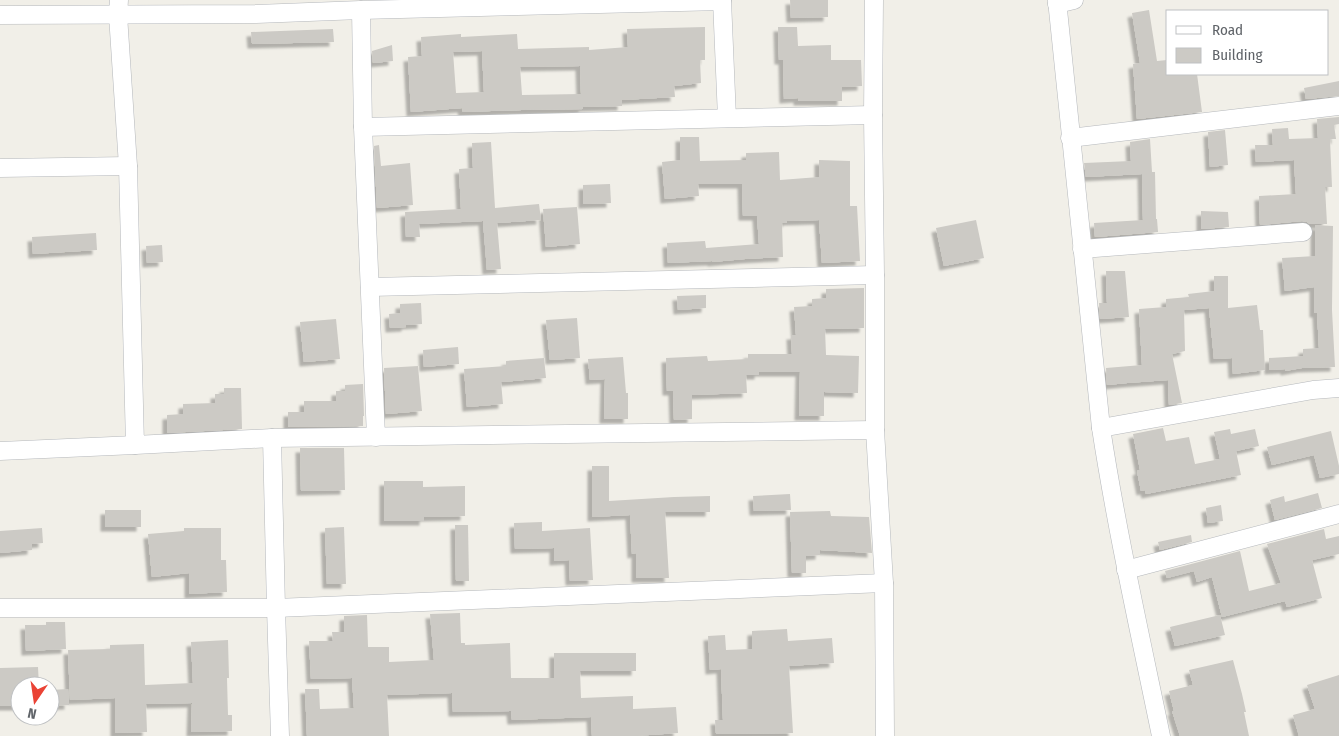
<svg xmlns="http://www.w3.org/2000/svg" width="1339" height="736" viewBox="0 0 1339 736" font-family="'Fira Sans Condensed',sans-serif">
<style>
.building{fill:#cccac5;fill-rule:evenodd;filter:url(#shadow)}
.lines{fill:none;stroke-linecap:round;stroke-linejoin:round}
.minor-casing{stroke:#b5b8bc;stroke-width:19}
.minor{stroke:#fff;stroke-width:18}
</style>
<defs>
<filter id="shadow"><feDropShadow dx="-4.5" dy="4.5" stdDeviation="1" flood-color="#0004"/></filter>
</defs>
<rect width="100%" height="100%" fill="#f1efe8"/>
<g class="building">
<polygon points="790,0 828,0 828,17 791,18"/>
<polygon points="1149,10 1157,61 1167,60 1168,74 1197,74 1202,112 1137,119 1133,64 1140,63 1132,13"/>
<path d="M 705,27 L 705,60 L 700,60 L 701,83 L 674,86 L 675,97 L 622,100 L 622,106 L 583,107 L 583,109 L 522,110 L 463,112 L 462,108 L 411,112 L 408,57 L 422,56 L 421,37 L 461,34 L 461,37 L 517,34 L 518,49 L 589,47 L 589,50 L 628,47 L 627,29 ZM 482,51 L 484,92 L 456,93 L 453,52 ZM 580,66 L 581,94 L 522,95 L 520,67 Z"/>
<polygon points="778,27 797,27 798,46 831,45 831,60 861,60 862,86 842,87 842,101 798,101 798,98 784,99 783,60 779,60"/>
<polygon points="333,29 334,42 252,44 251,32"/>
<polygon points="392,45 393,61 373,63 372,51"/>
<polygon points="1339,81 1339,96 1306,99 1304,88"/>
<polygon points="1339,117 1339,124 1334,125 1336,139 1330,139 1332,187 1325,187 1327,224 1310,224 1307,222 1302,221 1260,225 1259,196 1296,194 1294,160 1256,162 1255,145 1273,145 1272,129 1288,128 1289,139 1318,138 1317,119"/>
<polygon points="1225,130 1228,165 1210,167 1208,132"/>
<polygon points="680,137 699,137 700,161 746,160 746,153 779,152 780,180 819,177 819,160 850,161 850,206 857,206 860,261 822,263 819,220 787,221 787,223 782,223 783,257 745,259 712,262 712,261 668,263 667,243 705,241 706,248 759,244 757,216 743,216 742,184 698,184 699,196 665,199 662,162 680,160"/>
<polygon points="1150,139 1152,172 1155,172 1156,219 1157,219 1158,232 1095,237 1094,223 1143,220 1142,174 1086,177 1084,163 1131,161 1130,142"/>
<polygon points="491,142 495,208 539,204 541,220 497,223 501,269 487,270 483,221 419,224 420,237 406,237 405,212 461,209 459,169 473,168 472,143"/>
<polygon points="379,145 381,166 410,163 413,205 377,208 374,146"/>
<polygon points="610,184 611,203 583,204 583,185"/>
<polygon points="577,207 580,244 546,247 543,209"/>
<polygon points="1201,211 1228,212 1229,227 1201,229"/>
<polygon points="976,220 984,258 944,266 936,228"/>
<polygon points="1315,225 1333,226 1332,310 1335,367 1302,368 1285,371 1285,369 1269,370 1269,358 1303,356 1303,349 1319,348 1317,313 1314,313 1314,287 1285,291 1282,258 1315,256"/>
<polygon points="96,233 97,250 33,254 32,237"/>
<polygon points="162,245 163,262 147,263 146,246"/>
<polygon points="1106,271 1125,271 1129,317 1100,319 1099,303 1107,303"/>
<polygon points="1214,276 1228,276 1228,308 1257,305 1260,330 1263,330 1265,370 1233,374 1232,358 1214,359 1209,308 1184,310 1185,351 1172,354 1182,403 1169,405 1168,380 1127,383 1107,385 1106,368 1142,365 1139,309 1166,307 1166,299 1189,297 1188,294 1214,291"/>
<polygon points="864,288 864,328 825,329 826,355 859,356 858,393 824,392 824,416 799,416 800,372 759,372 759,375 746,375 747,393 692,395 692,419 674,420 673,391 667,391 666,358 707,356 708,361 748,359 748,354 792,354 791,335 796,335 794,307 812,306 812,299 826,298 826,289"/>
<polygon points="706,295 706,308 678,310 677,296"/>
<polygon points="421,303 422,324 406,325 406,327 390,328 389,314 400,313 400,304"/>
<polygon points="577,318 580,358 550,360 546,320"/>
<polygon points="336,319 340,359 304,362 300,322"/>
<polygon points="458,347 459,364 424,367 423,350"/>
<polygon points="623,357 626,393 628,393 628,419 604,419 605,379 590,380 588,359"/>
<polygon points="544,358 546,378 501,382 503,404 467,407 464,369 506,366 506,361"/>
<polygon points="418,366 422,411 386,414 384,368"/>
<polygon points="363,384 364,416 363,416 363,426 288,427 288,412 304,412 304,401 336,401 336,391 345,391 345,385"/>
<polygon points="224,388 241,388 242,429 167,433 167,415 183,414 183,404 215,403 215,394 224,394"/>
<polygon points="1163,428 1166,441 1189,437 1195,464 1220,459 1214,432 1230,429 1231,434 1255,429 1259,446 1236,451 1241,475 1146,494 1145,490 1141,491 1137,471 1140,470 1133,434"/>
<polygon points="1331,431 1339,466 1339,474 1320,478 1314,455 1272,465 1267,447"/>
<polygon points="300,448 344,448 345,490 301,491"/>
<polygon points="592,466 609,466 609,501 674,497 710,496 710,512 665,512 669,578 636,578 636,553 632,554 630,515 592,517"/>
<polygon points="384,481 423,481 423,487 465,486 465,516 424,517 424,521 384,521"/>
<polygon points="1318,493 1322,508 1275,520 1270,500 1284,496 1285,502"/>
<polygon points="790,494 791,510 754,511 753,496"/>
<polygon points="1221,505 1223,521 1208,523 1206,508"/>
<rect x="105" y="510" width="36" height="17"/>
<polygon points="830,511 831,516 869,517 872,553 820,550 820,555 806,556 806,573 792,573 790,512"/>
<polygon points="542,522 542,531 590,528 593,580 570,581 569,560 554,561 554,548 515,549 514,523"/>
<polygon points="455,525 468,525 469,581 456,581"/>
<polygon points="344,527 346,584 327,584 325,528"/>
<polygon points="42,528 43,543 32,544 32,550 0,553 0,531"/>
<polygon points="184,528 221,528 221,560 226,560 227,592 189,594 189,573 152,577 148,534 184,531"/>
<polygon points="1324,529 1326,539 1339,536 1339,554 1312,560 1322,598 1287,607 1285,601 1222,617 1212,577 1197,582 1194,571 1167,578 1165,571 1240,551 1249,591 1281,583 1267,544"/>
<polygon points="1191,535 1192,542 1160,550 1158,542"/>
<polygon points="460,613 461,643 465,643 465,645 510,643 511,678 554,678 554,653 636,653 636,671 580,671 581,698 633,696 633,709 676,707 678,733 635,736 592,736 591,717 512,720 511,711 453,712 452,693 387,695 389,736 307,736 305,689 319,689 320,709 354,708 352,678 311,679 309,641 333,641 332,632 344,632 344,616 367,615 368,647 389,647 389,662 434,660 430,614"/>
<polygon points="1220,615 1225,635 1175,646 1170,627"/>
<polygon points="46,622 65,622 66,649 26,651 25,625 46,625"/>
<polygon points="787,629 788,641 832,638 834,663 789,666 793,733 716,734 715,720 723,720 721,669 710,670 708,636 725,635 726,650 752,649 752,631"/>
<polygon points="228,640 229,678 227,678 228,715 232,715 232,731 191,732 192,703 146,704 147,732 115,733 115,698 70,700 68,650 110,649 110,645 144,644 145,685 193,683 191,642"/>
<polygon points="1233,660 1242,694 1246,712 1244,712 1249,736 1180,736 1172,711 1174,711 1169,691 1193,685 1189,670"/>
<polygon points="38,667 39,686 20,686 20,706 0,706 0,668"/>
<polygon points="1339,675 1339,736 1299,736 1293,715 1315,709 1307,685"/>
<polygon points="68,689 69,705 50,706 50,690"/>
</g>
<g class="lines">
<g class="minor-casing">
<g id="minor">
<polyline points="119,0 118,15 128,166 135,445 272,438 875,430"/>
<polyline points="722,0 727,118"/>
<polyline points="874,0 873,115 875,275 875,430 884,583 885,736"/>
<path d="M 1057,0 L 1101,428 C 1117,532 1140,634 1161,736"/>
<polyline points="1057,4 1074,0"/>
<polyline points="361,10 363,127 376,437"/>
<polyline points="0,15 256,14 361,10 722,1"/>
<polyline points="363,127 873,115"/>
<polyline points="1070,138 1339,106"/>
<polyline points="0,168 128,166"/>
<polyline points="1082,249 1303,232"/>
<polyline points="370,287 875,275"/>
<polyline points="1101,428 1313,390 1339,388"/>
<polyline points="272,438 276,608 280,736"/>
<polyline points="0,451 135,445"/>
<polyline points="1126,570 1339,514"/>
<polyline points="0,608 276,608 884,583"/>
</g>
</g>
<use href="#minor" class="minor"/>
</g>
<rect x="1166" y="10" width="162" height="65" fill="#ffffff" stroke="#bfc1c3"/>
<rect x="1176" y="26" width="25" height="8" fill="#ffffff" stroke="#bfc1c3"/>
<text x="1212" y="35" font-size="15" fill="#5f6368">Road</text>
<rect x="1176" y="48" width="25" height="15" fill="#cccac5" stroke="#bfc1c3"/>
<text x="1212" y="60" font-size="15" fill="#5f6368">Building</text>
<g transform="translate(35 701) rotate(193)"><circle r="24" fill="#ffffff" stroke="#bfc1c3"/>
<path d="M0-4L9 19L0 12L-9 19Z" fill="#ea4335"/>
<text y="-8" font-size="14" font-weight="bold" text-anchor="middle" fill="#5f6368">N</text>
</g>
</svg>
